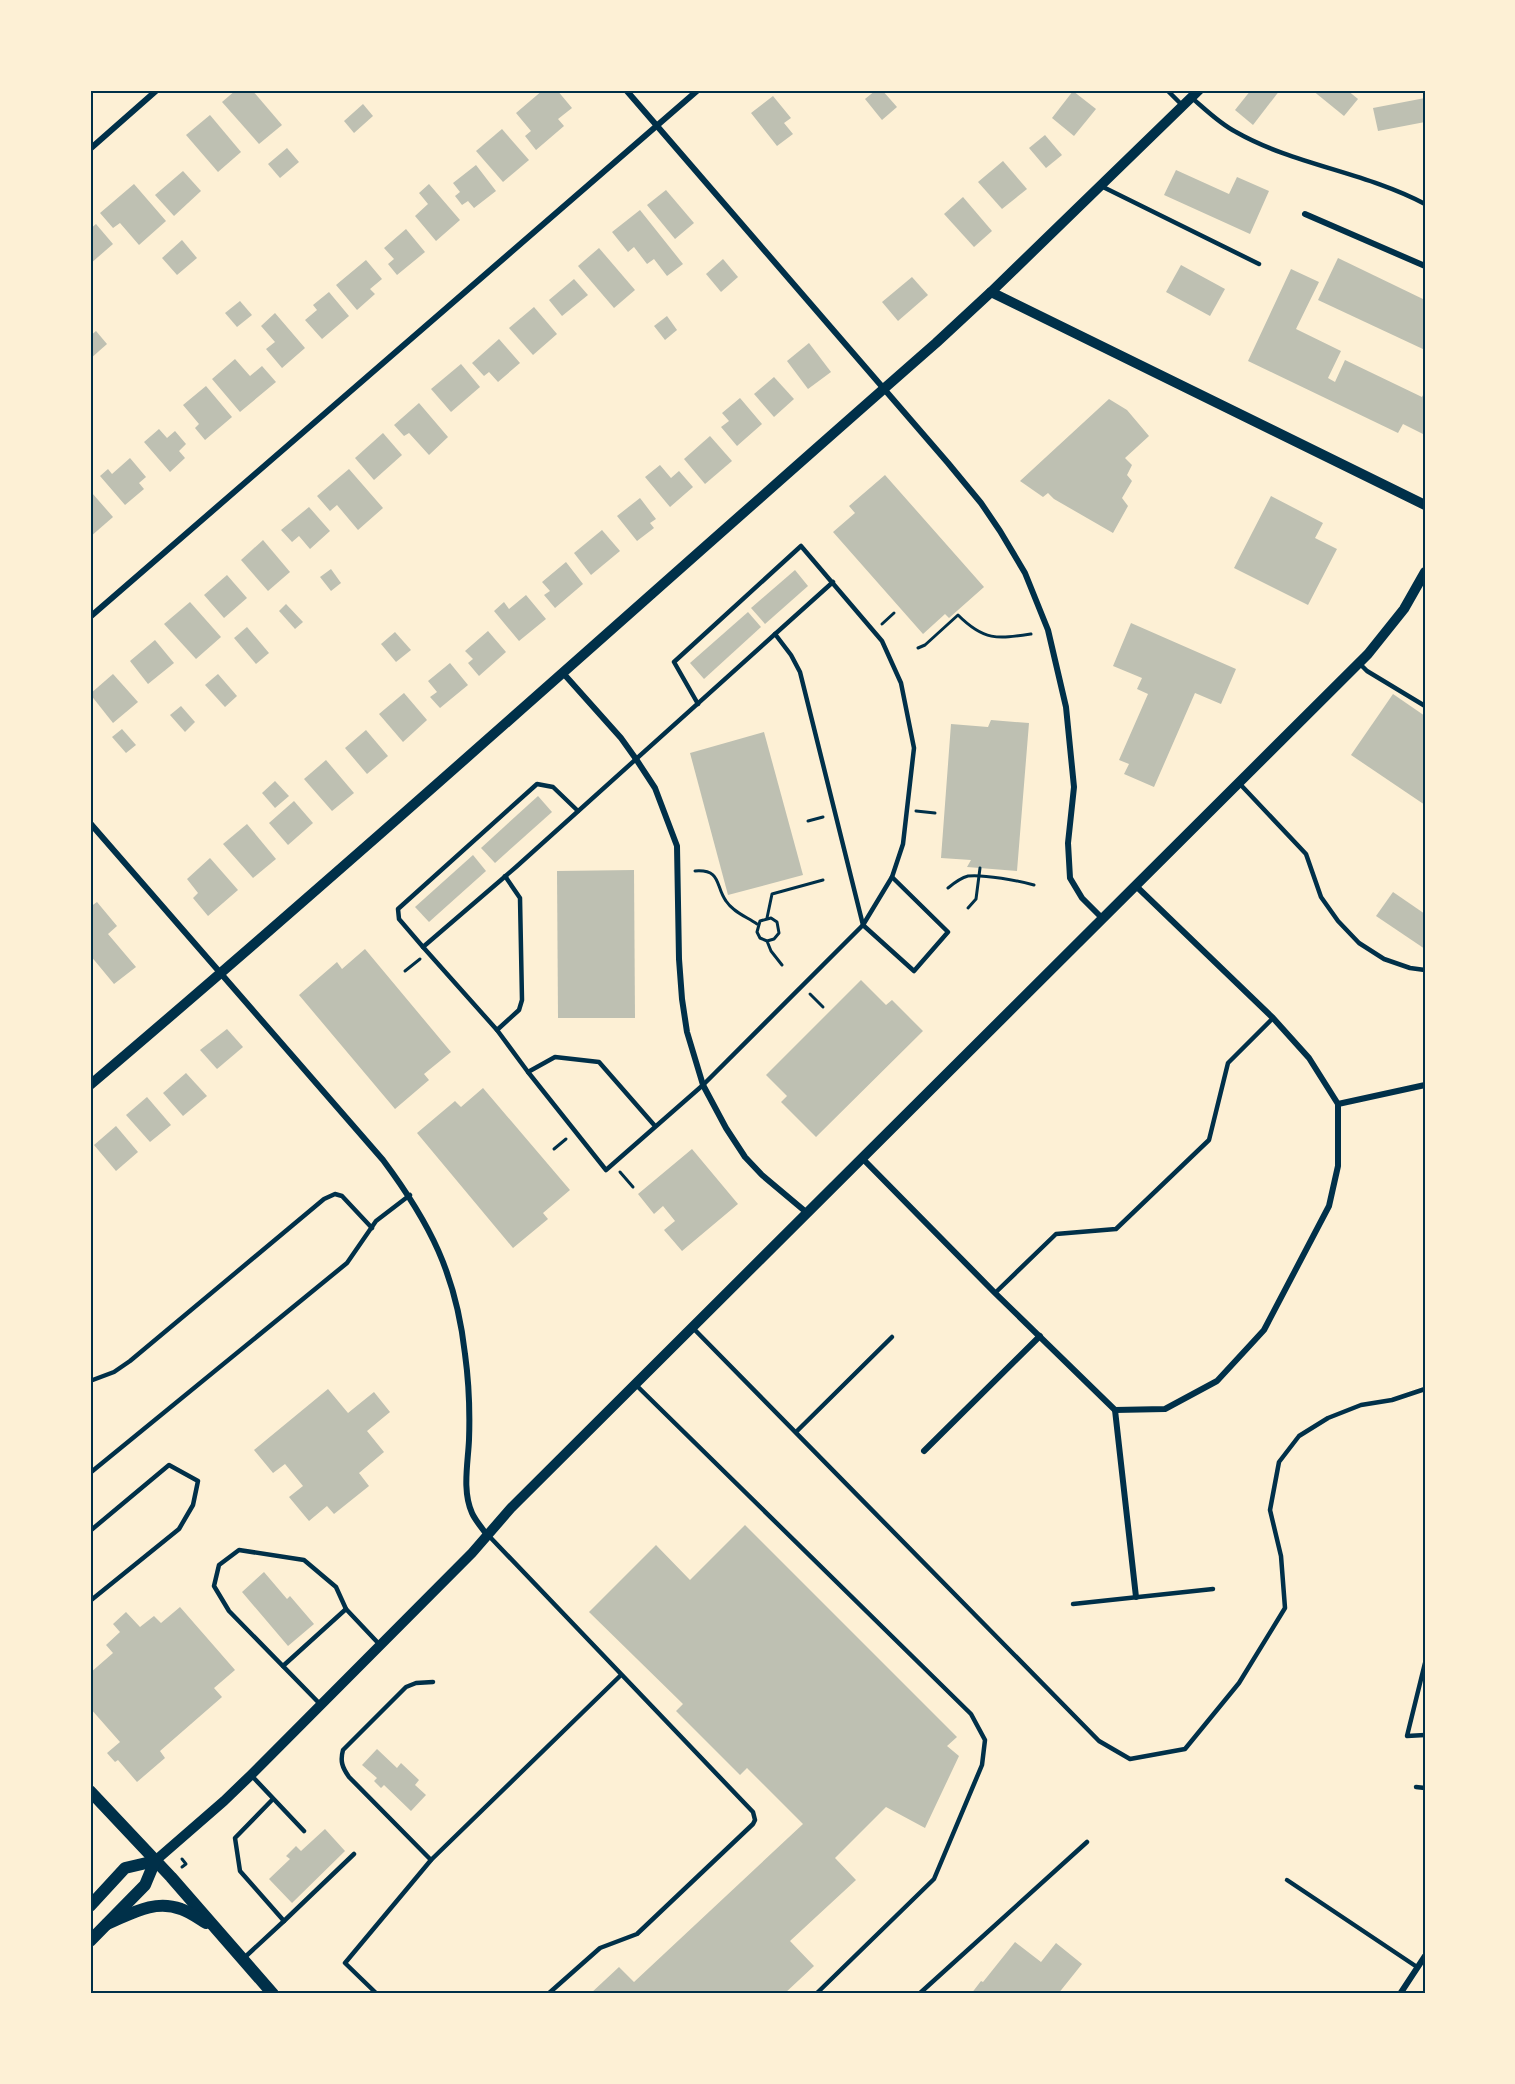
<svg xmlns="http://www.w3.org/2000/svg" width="1515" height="2084" viewBox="0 0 1515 2084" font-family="Commissioner,sans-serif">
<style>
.building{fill:#bec0b2}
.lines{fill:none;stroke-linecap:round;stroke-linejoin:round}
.path{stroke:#003049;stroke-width:3}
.service{stroke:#003049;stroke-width:4.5}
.minor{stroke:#003049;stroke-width:6}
.tertiary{stroke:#003049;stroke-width:10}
.secondary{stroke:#003049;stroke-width:12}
.neatline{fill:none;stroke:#003049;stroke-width:2}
</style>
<rect width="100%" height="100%" fill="#fdf0d5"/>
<g class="building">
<polygon points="236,90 252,90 282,125 259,144 222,102"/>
<polygon points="543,90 557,90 572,108 558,119 564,126 536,150 525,136 531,131 516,113"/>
<polygon points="876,90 882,90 897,107 882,120 865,99"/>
<polygon points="1251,90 1280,90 1253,125 1235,110"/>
<polygon points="1312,90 1347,90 1358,99 1344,116"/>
<polygon points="1073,91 1096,109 1074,136 1052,118"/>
<polygon points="773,96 791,118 784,123 793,134 777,146 751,113"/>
<polygon points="1425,98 1425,122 1378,131 1373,108"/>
<polygon points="363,104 373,116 354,133 344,121"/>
<polygon points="210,115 241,152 218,172 186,135"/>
<polygon points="502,129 529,160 503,182 476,151"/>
<polygon points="1045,135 1062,155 1046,168 1029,148"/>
<polygon points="287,148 299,162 280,178 268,164"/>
<polygon points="1003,161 1027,189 1002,209 978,182"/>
<polygon points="476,165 496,191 474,208 468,201 462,205 455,196 460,192 453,183"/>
<polygon points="1176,170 1229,194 1237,177 1269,191 1250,234 1164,195"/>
<polygon points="183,171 201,191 174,216 155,195"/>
<polygon points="134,184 166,221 139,245 120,223 113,228 100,213"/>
<polygon points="429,184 460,220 436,241 415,216 428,204 419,193"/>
<polygon points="666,190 694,223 675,239 647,205"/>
<polygon points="963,197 992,231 974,247 944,214"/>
<polygon points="640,210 683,264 667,276 654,259 647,264 634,247 628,252 612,232"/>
<polygon points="96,224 113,244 90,264 90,229"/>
<polygon points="406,229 425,252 397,275 388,264 394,259 384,248"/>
<polygon points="182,240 197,258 177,275 162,258"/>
<polygon points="599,248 635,290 614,308 578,266"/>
<polygon points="1338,258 1425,300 1425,350 1318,300"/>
<polygon points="723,259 738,277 721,292 706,274"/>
<polygon points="366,260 382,279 370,289 375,294 357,310 336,285"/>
<polygon points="1181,265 1225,289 1210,316 1166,292"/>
<polygon points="1291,269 1319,282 1296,329 1341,351 1328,378 1335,382 1345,360 1422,397 1425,391 1425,435 1403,424 1398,433 1248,361"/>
<polygon points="912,277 928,295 898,321 882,302"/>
<polygon points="574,279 588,295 562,316 549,300"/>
<polygon points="329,292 349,316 322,339 305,320 317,310 313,305"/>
<polygon points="240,301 252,315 237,327 225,313"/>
<polygon points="534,307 557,334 533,355 509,328"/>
<polygon points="275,313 305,348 282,368 266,349 275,342 261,326"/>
<polygon points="667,316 677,330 665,340 654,326"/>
<polygon points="96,331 107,344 90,359 90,336"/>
<polygon points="499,339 520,363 498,382 489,372 484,376 472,363"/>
<polygon points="809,343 831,372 808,389 787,361"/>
<polygon points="235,359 250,376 262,366 276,382 240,412 212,379"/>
<polygon points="461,364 480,387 451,412 431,389"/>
<polygon points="774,377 794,399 774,417 754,394"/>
<polygon points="206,386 232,417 205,440 195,428 199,424 183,405"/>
<polygon points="740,398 762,424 737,446 721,427 729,421 722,413"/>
<polygon points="1109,399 1127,410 1149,436 1125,458 1132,465 1127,475 1132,481 1122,498 1128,506 1113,533 1054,499 1048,493 1043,497 1020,481"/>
<polygon points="419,403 448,437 429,455 409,433 404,436 394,425"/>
<polygon points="159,429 167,438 175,431 186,444 179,451 185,458 170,472 144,442"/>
<polygon points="383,433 402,455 374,480 355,458"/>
<polygon points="710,436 732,461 705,484 684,459"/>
<polygon points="130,458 146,477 139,483 144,489 125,505 100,476 108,469 112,474"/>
<polygon points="660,465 671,478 679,471 693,487 670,507 645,477"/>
<polygon points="349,469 383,508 358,530 337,505 330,511 317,496"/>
<polygon points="885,475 984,587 949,618 945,614 923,634 833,532 855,513 849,506"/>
<polygon points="92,493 113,517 90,537 90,494"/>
<polygon points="1271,496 1323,523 1315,538 1337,549 1308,605 1234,568"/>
<polygon points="640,498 656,519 650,523 654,528 637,541 617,516"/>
<polygon points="309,507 330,531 310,549 299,536 292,542 281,530"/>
<polygon points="602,530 620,551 591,575 574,553"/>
<polygon points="263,540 290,572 268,591 241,560"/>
<polygon points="566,562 583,584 555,608 544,595 550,591 542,582"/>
<polygon points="331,569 341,583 331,591 320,577"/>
<polygon points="795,570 808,586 765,624 751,608"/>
<polygon points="227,575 247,598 224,618 204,595"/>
<polygon points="526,595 546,619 519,641 494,611 504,602 509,609"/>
<polygon points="190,602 221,637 196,659 164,624"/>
<polygon points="286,604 303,622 295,629 279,611"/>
<polygon points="748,612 761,627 704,679 690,663"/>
<polygon points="1131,623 1236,669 1221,704 1195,693 1154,787 1124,774 1129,764 1119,760 1148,694 1137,689 1142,678 1113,666"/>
<polygon points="247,627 269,653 256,664 234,638"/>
<polygon points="488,631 506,652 479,676 468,663 473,659 465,651"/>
<polygon points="395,632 411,650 396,662 381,644"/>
<polygon points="155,640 174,663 148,684 130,661"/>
<polygon points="450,663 468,685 440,708 430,697 437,692 428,681"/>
<polygon points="113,674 138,702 113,723 90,694"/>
<polygon points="218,674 237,696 225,707 205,685"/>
<polygon points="404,693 427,720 403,742 379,714"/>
<polygon points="1393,694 1425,716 1425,805 1351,755"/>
<polygon points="181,706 195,722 185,732 170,715"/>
<polygon points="991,720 1029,723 1017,871 967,867 971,860 941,858 951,724 988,727"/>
<polygon points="122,729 136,745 126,753 112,737"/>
<polygon points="366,730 388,756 367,774 345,748"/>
<polygon points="764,732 803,875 728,895 690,753"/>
<polygon points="326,760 354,793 332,811 304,779"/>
<polygon points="275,781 289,796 275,808 262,793"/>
<polygon points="538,796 552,812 495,863 481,848"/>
<polygon points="294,801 313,823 288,845 269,823"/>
<polygon points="247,824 276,859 253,878 223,844"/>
<polygon points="473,855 486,871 429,922 415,907"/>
<polygon points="210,858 238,890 208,916 193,898 198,893 187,879"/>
<polygon points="634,870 635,1018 558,1018 557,871"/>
<polygon points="1393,892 1425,914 1425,949 1376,916"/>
<polygon points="97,902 117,926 108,934 136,967 114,984 90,955 90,907"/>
<polygon points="365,949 451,1052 424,1074 429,1080 395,1109 299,995 337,962 342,969"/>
<polygon points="861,980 886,1005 892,1000 923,1031 816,1137 781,1102 787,1096 766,1075"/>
<polygon points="227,1029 243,1047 217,1069 200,1050"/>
<polygon points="186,1073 207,1096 183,1116 163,1093"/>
<polygon points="483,1088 570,1190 543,1213 548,1219 513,1248 417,1133 455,1101 461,1107"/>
<polygon points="147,1097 171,1125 150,1142 126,1115"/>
<polygon points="116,1126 138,1152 116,1171 94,1145"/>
<polygon points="692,1149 738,1204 682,1251 664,1230 675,1221 663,1206 654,1214 638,1194"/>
<polygon points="328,1389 348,1413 374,1392 390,1412 367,1431 384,1452 359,1473 369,1486 334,1514 327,1506 309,1521 289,1497 303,1486 285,1464 273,1473 254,1450"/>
<polygon points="745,1525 957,1737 947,1746 959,1756 925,1828 886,1807 835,1858 856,1880 790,1941 814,1966 784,1994 590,1994 619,1967 634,1982 803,1824 747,1768 740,1775 676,1711 683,1704 589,1612 656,1545 690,1580"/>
<polygon points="264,1572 287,1599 290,1596 314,1624 288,1646 242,1592"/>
<polygon points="180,1607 235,1670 214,1688 222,1697 160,1751 165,1758 137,1782 118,1760 115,1762 107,1753 120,1742 90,1708 90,1673 113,1653 106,1645 120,1632 113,1624 126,1612 140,1627 154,1616 161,1623"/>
<polygon points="377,1749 397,1768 401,1763 419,1780 415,1785 426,1795 411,1811 384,1785 381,1788 374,1781 377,1778 362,1765"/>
<polygon points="325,1829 345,1851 292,1903 269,1879 290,1859 286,1856 296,1846 301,1851"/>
<polygon points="1015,1942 1041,1962 1056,1943 1082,1964 1058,1994 971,1994 981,1981 983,1982"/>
</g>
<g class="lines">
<g class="path">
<polyline points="882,624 894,613"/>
<path d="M 918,648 L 925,645 L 958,615 C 984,641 997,639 1031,634"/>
<polyline points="916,811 935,813"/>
<polyline points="808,821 823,817"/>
<path d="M 695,871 C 722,869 715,886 726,901 C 733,912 747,917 757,924"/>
<path d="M 948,888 C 954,883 960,878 968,876 C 983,874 1020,881 1034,885"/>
<polyline points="968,908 976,899 980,868"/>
<polyline points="767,918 772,894 823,880"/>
<polyline points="767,941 774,939 779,933 777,922 771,918 760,921 757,932 760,938 767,941 771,951 782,965"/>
<polyline points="405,971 420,959"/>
<polyline points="810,994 823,1007"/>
<polyline points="554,1149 566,1139"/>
<polyline points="620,1172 633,1187"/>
<polyline points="182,1867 186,1864 182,1859"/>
</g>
<g class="service">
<polyline points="1167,90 1182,105"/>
<path d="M 1192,98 C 1206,110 1220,124 1236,132 C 1294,165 1365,172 1425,204"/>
<polyline points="1101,186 1259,264"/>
<polyline points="775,634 791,655 800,672 863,925 914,971 948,932 892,877"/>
<polyline points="1360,664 1367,671 1425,706"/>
<polyline points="1239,783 1306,854 1321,897 1338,921 1359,943 1384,959 1410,968 1425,970"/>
<polyline points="423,947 399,919 398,909 537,784 553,787 578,811"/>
<polyline points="497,1030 519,1010 522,1000 520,898 505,876"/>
<polyline points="528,1072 497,1030 423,947 516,867 833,582"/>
<polyline points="655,1126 599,1062 555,1057 528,1072 606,1170 703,1085 863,925 892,877 903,844 914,748 901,683 882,641 801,546 674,662 698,704"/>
<polyline points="995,1293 1056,1234 1116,1229 1209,1140 1228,1063 1273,1018"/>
<polyline points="692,1327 1099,1741 1130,1759 1185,1749 1239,1683 1285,1608 1281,1556 1270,1510 1279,1462 1299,1436 1328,1418 1361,1405 1392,1400 1425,1389"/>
<polyline points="90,1381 114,1372 130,1361 324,1199 335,1194 342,1196 372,1228"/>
<polyline points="635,1384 971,1714 985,1740 982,1765 934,1879 816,1994"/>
<polyline points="796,1432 892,1337"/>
<polyline points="90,1473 347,1263 376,1221 410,1195"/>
<polyline points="90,1531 169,1465 198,1481 193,1505 179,1529 90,1601"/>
<polyline points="489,1536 753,1812 755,1820 753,1824 637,1934 600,1948 548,1994"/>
<polyline points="1073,1604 1213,1589"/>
<polyline points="1425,1663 1407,1736 1425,1735"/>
<polyline points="283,1666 346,1609"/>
<polyline points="320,1704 229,1611 214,1586 219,1565 239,1550 304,1560 336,1587 346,1609 380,1645"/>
<polyline points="251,1775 304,1831"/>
<polyline points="1416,1787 1425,1788"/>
<polyline points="273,1799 235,1838 240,1871 284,1921 354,1854"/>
<path d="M 431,1860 L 349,1777 C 342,1767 340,1761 343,1750 L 406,1687 L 416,1683 L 433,1682"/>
<polyline points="1287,1880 1417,1967"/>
<polyline points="244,1958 284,1921"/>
<polyline points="377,1994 345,1963 431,1860 620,1676"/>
<polyline points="919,1994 1087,1842"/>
</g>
<g class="minor">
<polyline points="626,90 948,463 981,503 1000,531 1025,573 1048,630 1066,707 1074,787 1068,843 1070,878 1082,898 1102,918"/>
<polyline points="90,149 157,90"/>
<polyline points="1305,214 1425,266"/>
<polyline points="90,617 698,90"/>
<polyline points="563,673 621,738 636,759 655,788 677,846 679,959 682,999 687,1032 703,1085 726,1128 745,1157 762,1175 806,1212"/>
<path d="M 90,823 L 383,1160 C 430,1223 456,1274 465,1354 C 469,1383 470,1412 469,1440 C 468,1463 462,1491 472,1513 C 475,1520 482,1528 487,1535"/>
<polyline points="1338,1104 1425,1085"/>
<polyline points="862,1158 995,1293 1115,1410 1165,1409 1217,1381 1253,1342 1264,1330 1329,1206 1338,1166 1338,1104 1309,1058 1273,1018 1136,886"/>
<polyline points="1115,1410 1136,1597"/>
<polyline points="924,1451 1040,1336"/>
<polyline points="1400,1994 1425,1956"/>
</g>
<g class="tertiary">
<polyline points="991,292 1425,505"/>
<path d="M 90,1085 C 376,842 654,590 936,343 L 991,292 L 1199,90"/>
<polyline points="155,1861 224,1801 251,1775 472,1553 511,1508 1368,654 1404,609 1425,572"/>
</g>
<g class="secondary">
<polyline points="90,1791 171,1877 273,1994"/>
<polyline points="90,1906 125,1868 155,1861"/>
<path d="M 107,1924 C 131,1914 154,1899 181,1909 C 190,1912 198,1918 206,1923"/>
<polyline points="90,1941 145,1885 155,1861"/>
</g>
</g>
<rect width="1515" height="2084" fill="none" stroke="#fdf0d5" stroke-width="183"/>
<rect x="92" y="92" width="1332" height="1900" class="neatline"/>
</svg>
